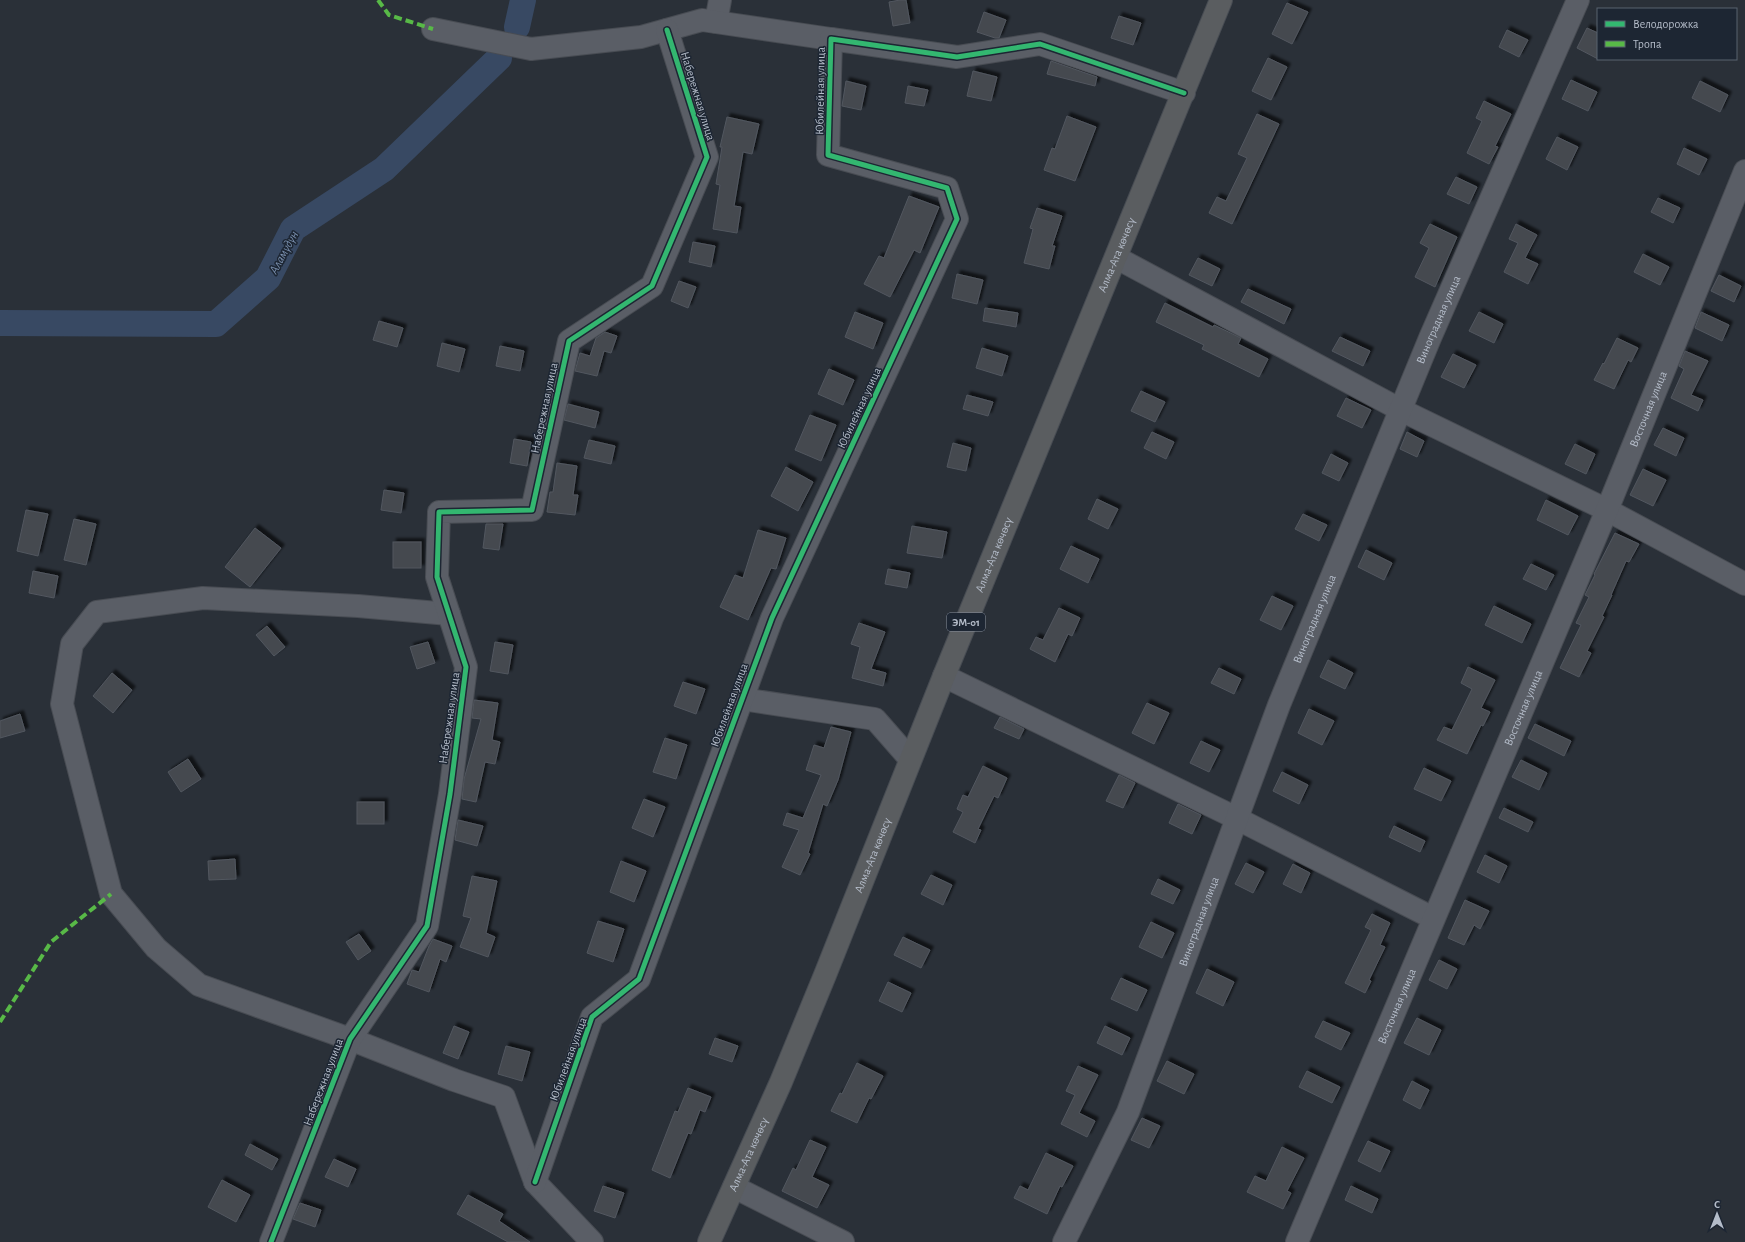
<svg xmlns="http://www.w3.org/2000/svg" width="1745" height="1242" viewBox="0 0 1745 1242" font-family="'Alegreya Sans',sans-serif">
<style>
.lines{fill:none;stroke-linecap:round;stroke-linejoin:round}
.river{stroke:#384963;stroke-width:26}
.building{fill:#444950;stroke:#52575f;filter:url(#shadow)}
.minor-casing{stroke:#484c53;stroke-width:24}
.highway-casing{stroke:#474c53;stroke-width:24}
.minor{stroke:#5a5e66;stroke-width:22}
.highway{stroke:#5a5d60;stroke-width:22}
.quiet{stroke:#58b947;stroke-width:4;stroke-dasharray:8 4;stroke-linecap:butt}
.cycleway-casing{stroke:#1d2633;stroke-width:8}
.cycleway{stroke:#33b770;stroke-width:5}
.labels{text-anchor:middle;stroke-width:3;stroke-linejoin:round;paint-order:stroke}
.shield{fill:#1d2633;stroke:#878f9c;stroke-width:1}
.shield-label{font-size:11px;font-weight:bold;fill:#b4bcc9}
.street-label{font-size:12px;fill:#b4bcc9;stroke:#1d2633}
.water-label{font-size:13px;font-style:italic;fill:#7c92b1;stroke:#1d2633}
</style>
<defs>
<filter id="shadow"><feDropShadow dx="3.5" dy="-3.5" stdDeviation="1" flood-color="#0009"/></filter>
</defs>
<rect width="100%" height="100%" fill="#2a3038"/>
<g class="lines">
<g class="river">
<polyline points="517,27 523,0"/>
<polyline points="0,323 216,324 268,278 293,229 384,169 499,58"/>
</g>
</g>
<g class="building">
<polygon points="900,0 906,0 910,23 893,26 889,2"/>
<polygon points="1287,3 1308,12 1292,44 1272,34"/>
<polygon points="984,12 1006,20 999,38 995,38 977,32"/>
<polygon points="1119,16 1141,23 1133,45 1111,38"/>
<polygon points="1587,28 1598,33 1598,59 1577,48"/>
<polygon points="1507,30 1528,40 1519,57 1499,47"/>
<polygon points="1268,58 1287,67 1271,100 1252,91"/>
<polygon points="1051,61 1097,77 1095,86 1047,74"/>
<polygon points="973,71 997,77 991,101 967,96"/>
<polygon points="1571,80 1597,92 1588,111 1562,99"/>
<polygon points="846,81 866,86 861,110 842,106"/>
<polygon points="1700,81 1728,95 1720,112 1692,98"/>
<polygon points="908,86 928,90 924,106 905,103"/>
<polygon points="1484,101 1511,114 1495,146 1498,147 1489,164 1467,153 1482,121 1476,118"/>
<polygon points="1257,114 1279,124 1232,224 1209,213 1217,197 1226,201 1247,158 1238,154"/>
<polygon points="1067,116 1096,127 1075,181 1044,170 1052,148 1055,149"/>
<polygon points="727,117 759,124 752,154 743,152 734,206 741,207 737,233 713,229 720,185 716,184 722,147 720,147"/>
<polygon points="1557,137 1578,147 1567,170 1546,159"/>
<polygon points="1684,148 1707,159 1699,175 1677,164"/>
<polygon points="1456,177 1477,187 1469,204 1447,194"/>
<polygon points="909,196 939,207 920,253 914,250 890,297 864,284 879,256 884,258"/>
<polygon points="1658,198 1680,208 1673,223 1651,212"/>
<polygon points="1037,208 1062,216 1052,246 1055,246 1049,269 1024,263 1033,229 1030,228"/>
<polygon points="1430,224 1457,237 1435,287 1415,277 1429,248 1420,243"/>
<polygon points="1516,224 1537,235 1525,258 1538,264 1528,284 1504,272 1518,243 1509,239"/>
<polygon points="693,242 715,246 711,267 689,262"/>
<polygon points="1643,254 1669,267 1660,285 1634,272"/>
<polygon points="1198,258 1220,269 1212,286 1189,275"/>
<polygon points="957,274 983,280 977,304 952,298"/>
<polygon points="1719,275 1741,286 1734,302 1711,291"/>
<polygon points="679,281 696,287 688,308 671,301"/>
<polygon points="1248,289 1291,309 1284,324 1241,302"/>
<polygon points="1165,303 1213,327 1214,325 1241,338 1238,344 1268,359 1259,377 1202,349 1204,345 1156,322"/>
<polygon points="985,308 1018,313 1016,327 983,321"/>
<polygon points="855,312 883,323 873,349 845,337"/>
<polygon points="1479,312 1503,324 1494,343 1469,331"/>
<polygon points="1701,312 1729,325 1722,341 1695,328"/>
<polygon points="379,321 403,328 397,347 373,340"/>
<polygon points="605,332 617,336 611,353 604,351 597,376 575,371 580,353 590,356 596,338"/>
<polygon points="1340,337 1370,351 1363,366 1332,351"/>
<polygon points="1617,338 1638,348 1631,362 1628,360 1614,389 1594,380 1603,363 1604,364"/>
<polygon points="442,343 465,349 459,372 437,366"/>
<polygon points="500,346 524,351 520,371 496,366"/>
<polygon points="982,348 1008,356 1002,376 976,368"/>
<polygon points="1685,351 1708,361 1691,395 1703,400 1698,411 1671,398 1684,369 1679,366"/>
<polygon points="1453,354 1476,365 1464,388 1441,377"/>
<polygon points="829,369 854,380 843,405 818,394"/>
<polygon points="1141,391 1165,402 1155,422 1131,411"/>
<polygon points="967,395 993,402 988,416 963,409"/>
<polygon points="1346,398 1371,410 1362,428 1337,416"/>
<polygon points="568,404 599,412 595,428 564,420"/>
<polygon points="810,415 836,425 821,461 795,450"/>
<polygon points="1663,428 1684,438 1676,456 1654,445"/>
<polygon points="1152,432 1174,442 1166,459 1144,448"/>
<polygon points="1407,432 1424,441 1417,457 1400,449"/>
<polygon points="514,439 531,442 527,466 510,463"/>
<polygon points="589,440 615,446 611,464 584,458"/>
<polygon points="953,443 971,448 966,471 947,467"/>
<polygon points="1575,444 1595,454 1586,474 1565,464"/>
<polygon points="1331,454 1348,463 1339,481 1322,473"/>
<polygon points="557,463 577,466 573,495 578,495 575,515 547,512 550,492 553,492"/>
<polygon points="786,467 813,482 798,511 771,496"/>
<polygon points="1643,469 1666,480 1653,506 1630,495"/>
<polygon points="384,490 404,493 401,513 381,510"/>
<polygon points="1097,499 1118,509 1108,529 1088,519"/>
<polygon points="1546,500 1578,516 1568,535 1537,520"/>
<polygon points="26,510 48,514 38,556 17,551"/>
<polygon points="1303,514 1327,525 1319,541 1295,529"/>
<polygon points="74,519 96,524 86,565 64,560"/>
<polygon points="486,524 503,524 499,550 483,548"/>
<polygon points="912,526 947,532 942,558 907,553"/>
<polygon points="255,528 281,548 250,587 225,567"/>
<polygon points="758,530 786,538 776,569 771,568 748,620 720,607 735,575 743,578"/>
<polygon points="1615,533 1639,544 1629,562 1626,561 1611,595 1612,595 1602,616 1604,617 1587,651 1591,653 1579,677 1560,668 1581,625 1576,623 1589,597 1585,595 1595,575 1594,574"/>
<rect x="393" y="542" width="28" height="26"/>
<polygon points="1071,546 1099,559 1088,583 1060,569"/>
<polygon points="1366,550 1392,563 1384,580 1358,567"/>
<polygon points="1531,564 1554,575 1546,590 1523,579"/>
<polygon points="888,569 910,573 907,588 885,584"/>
<polygon points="33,571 58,576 54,598 29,593"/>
<polygon points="1272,596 1293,606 1281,630 1260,620"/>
<polygon points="1494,606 1531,624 1522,643 1485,625"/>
<polygon points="1059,608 1080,618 1072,636 1068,634 1055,662 1030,649 1036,637 1043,640"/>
<polygon points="859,623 885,632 871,669 886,673 883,686 852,678 860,647 851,644"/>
<polygon points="267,626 285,647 274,656 256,635"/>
<polygon points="428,642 435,663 417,669 410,647"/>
<polygon points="495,642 513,645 508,674 490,671"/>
<polygon points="1328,660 1353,673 1345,689 1320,677"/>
<polygon points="1468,667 1495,680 1481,708 1490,712 1483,726 1481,725 1467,754 1437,740 1444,727 1452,730 1472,689 1461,683"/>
<polygon points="1219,668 1241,679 1234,694 1211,683"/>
<polygon points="112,673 132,690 113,713 93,696"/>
<polygon points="683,682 705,689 696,714 674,706"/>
<polygon points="474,700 498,703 492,740 500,742 495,764 485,762 476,802 462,799 464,779 481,719 472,718"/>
<polygon points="1147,703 1169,713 1154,744 1132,733"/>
<polygon points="1309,709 1334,721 1322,745 1298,733"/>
<polygon points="20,714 25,731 0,738 0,721"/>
<polygon points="1000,717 1024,729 1019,739 994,728"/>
<polygon points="1535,724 1571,741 1564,756 1528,738"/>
<polygon points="831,727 851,732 838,780 827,806 823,804 808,853 810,854 800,875 782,867 799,830 783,825 787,813 803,818 821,775 806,770 814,745 824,748"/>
<polygon points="665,738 687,745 676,779 653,772"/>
<polygon points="1201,741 1220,750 1209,772 1190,763"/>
<polygon points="188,759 201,779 181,792 168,772"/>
<polygon points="1521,760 1547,773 1539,790 1512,777"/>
<polygon points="983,766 1007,778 998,798 994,796 978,829 981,830 975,843 953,832 963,812 957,809 963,795 968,797"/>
<polygon points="1424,768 1451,781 1441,801 1414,789"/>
<polygon points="1282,772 1308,785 1299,804 1273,791"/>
<polygon points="1119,775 1135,783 1123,808 1106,801"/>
<polygon points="644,799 665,807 653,837 632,828"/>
<rect x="357" y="802" width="27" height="22"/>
<polygon points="1178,804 1201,815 1192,834 1169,823"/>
<polygon points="1504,808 1533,822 1528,832 1499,818"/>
<polygon points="458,820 483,826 477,846 455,840"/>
<polygon points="1394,826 1425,841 1420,852 1389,837"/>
<polygon points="1485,855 1507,866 1499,883 1477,872"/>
<polygon points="235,859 236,879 209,880 208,861"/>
<polygon points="621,861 646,871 634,902 610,892"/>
<polygon points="1246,863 1264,872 1253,893 1235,884"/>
<polygon points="1293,864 1310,873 1301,893 1283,884"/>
<polygon points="931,875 952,885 943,905 921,894"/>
<polygon points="472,876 497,881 486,933 495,937 488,957 460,947 471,918 463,916"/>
<polygon points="1158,879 1180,890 1173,904 1151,894"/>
<polygon points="1465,900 1489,911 1480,929 1474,925 1464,945 1448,938"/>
<polygon points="1372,914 1390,923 1380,945 1385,947 1369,980 1371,981 1365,993 1345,983 1371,930 1365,927"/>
<polygon points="598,921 624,929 613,962 587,953"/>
<polygon points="1151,922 1174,933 1162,958 1139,947"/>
<polygon points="359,934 371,951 358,960 346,942"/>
<polygon points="903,937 930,950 921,968 894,955"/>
<polygon points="433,939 452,946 446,962 440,959 429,992 407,984 412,970 419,972 429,946"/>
<polygon points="1439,960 1457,969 1447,989 1429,980"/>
<polygon points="1207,969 1234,982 1223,1006 1196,993"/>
<polygon points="1121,978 1147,990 1137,1011 1111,999"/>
<polygon points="888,982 911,993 902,1012 879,1001"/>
<polygon points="1417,1018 1441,1030 1429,1055 1404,1043"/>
<polygon points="1323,1021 1350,1033 1341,1050 1315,1037"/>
<polygon points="454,1026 469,1032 458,1059 443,1053"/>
<polygon points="1105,1026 1130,1038 1122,1055 1097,1043"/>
<polygon points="715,1038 738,1046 732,1062 709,1054"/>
<polygon points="506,1046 530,1052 522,1081 498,1074"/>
<polygon points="1167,1061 1194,1074 1184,1094 1157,1081"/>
<polygon points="857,1063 883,1076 871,1099 869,1098 857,1123 831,1111 840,1093 842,1094"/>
<polygon points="1078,1066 1098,1075 1079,1113 1095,1121 1087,1137 1061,1124 1075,1095 1066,1091"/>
<polygon points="1307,1071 1340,1087 1332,1103 1299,1087"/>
<polygon points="1412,1081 1429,1090 1420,1109 1403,1100"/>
<polygon points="688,1088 711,1097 705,1112 700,1110 691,1134 688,1133 670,1178 652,1170 675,1111 678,1112"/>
<polygon points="1142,1118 1160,1126 1149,1148 1131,1140"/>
<polygon points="810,1140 826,1147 812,1177 829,1185 817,1208 782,1191 793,1168 796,1170"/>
<polygon points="1368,1141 1390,1151 1380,1172 1358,1161"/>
<polygon points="250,1144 278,1159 272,1170 245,1155"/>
<polygon points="1282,1147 1304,1158 1287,1191 1291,1193 1283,1209 1247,1192 1255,1176 1266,1181"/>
<polygon points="1046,1153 1073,1166 1062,1187 1060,1186 1047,1214 1014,1198 1020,1186 1028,1190"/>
<polygon points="334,1159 356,1169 348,1187 325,1177"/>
<polygon points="222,1180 250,1195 236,1222 208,1207"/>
<polygon points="603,1186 624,1193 615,1218 594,1211"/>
<polygon points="1351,1186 1378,1199 1372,1213 1345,1200"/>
<polygon points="468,1195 503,1214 499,1221 530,1242 508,1242 457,1214"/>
<polygon points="300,1203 321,1210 315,1227 293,1219"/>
</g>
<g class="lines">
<g class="minor-casing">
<g id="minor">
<polyline points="716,22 720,0"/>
<polyline points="433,29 531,49 641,37 702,20 831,39"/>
<polyline points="1117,258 1401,410 1607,510 1745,584"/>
<polyline points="449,614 358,606 203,598 97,612 72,644 62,704 111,894 156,948 199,985 350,1039 454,1080 504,1097 535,1182 592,1242"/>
<polyline points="944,676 1226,813 1433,918"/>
<polyline points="742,699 875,719 910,759"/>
<polyline points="535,1182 592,1017 639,979 772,618 957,219 947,188 828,155 831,39 957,57 1040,44 1184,93"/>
<polyline points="734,1187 843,1242"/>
<polyline points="271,1242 350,1039 427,926 450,794 466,667 437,577 439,512 532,510 569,341 652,286 707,157 667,30"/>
<path id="s1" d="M 1064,1242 L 1128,1112 L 1279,705 L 1430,338 L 1578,0"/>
<path id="s2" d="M 1297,1242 L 1607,510 L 1745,171"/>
</g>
</g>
<g class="highway-casing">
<g id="highway">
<path id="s3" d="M 709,1242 L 781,1082 L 825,975 L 944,676 L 1221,0"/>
</g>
</g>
<use href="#minor" class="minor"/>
<use href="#highway" class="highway"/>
<g class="quiet">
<polyline points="378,0 389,15 433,29"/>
<polyline points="0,1022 51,942 111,894"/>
</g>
<g class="cycleway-casing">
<g id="cycleway">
<polyline points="535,1182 592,1017 639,979 772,618 957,219 947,188 828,155 831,39 957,57 1040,44 1184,93"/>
<polyline points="271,1242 350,1039 427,926 450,794 466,667 437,577 439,512 532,510 569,341 652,286 707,157 667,30"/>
</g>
</g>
<use href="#cycleway" class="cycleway"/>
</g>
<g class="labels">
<rect class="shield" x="947" y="613" width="38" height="18" rx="3"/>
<g class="shield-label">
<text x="966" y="626">ЭМ-01</text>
</g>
<g class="street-label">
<text transform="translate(820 91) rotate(-89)" y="4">Юбилейная улица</text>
<text transform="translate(698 96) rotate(73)" y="4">Набережная улица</text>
<text dy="4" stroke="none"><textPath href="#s3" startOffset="1068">Алма-Ата көчөсү</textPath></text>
<text dy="4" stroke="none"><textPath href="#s1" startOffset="996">Виноградная улица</textPath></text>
<text transform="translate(544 408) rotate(-78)" y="4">Набережная улица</text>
<text transform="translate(859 408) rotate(-65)" y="4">Юбилейная улица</text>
<text dy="4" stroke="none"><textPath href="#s2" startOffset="904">Восточная улица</textPath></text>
<text dy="4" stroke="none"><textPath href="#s3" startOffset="744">Алма-Ата көчөсү</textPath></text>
<text dy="4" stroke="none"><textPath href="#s1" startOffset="672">Виноградная улица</textPath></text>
<text transform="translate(729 705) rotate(-70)" y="4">Юбилейная улица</text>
<text dy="4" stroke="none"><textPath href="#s2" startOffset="580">Восточная улица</textPath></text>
<text transform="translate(449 718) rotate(-82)" y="4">Набережная улица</text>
<text dy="4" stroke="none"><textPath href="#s3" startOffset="420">Алма-Ата көчөсү</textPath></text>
<text dy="4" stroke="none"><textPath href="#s1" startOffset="348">Виноградная улица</textPath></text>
<text dy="4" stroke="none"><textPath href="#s2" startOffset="256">Восточная улица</textPath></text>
<text transform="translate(568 1059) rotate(-70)" y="4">Юбилейная улица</text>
<text transform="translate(323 1082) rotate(-69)" y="4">Набережная улица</text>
<text dy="4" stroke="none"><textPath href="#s3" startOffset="96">Алма-Ата көчөсү</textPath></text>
</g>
<g class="water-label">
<text transform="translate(283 252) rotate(-61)" y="5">Аламүдүн</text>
</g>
</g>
<rect x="1597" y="8" width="140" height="52" fill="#1d2633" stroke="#59626f"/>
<rect x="1605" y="21" width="20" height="6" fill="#33b770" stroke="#59626f"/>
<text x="1633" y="28" font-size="12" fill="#b4bcc9">Велодорожка</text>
<rect x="1605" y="41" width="20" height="6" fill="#58b947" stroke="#59626f"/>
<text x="1633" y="48" font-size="12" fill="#b4bcc9">Тропа</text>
<g transform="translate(1717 1214)" stroke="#1d2633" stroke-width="3" paint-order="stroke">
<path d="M0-3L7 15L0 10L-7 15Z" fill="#b4bcc9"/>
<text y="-6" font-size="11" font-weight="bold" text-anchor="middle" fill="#b4bcc9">С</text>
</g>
</svg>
